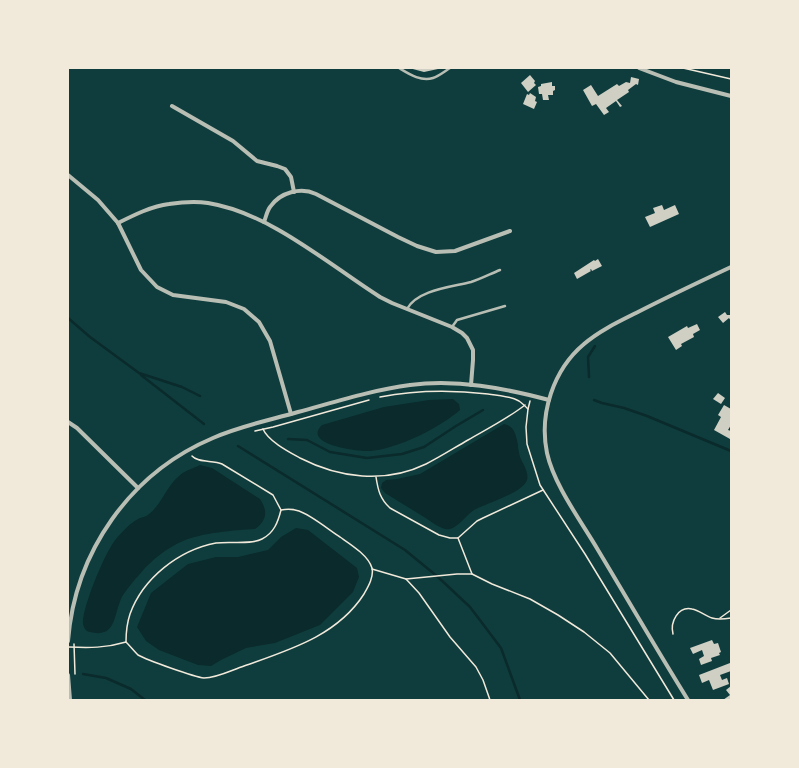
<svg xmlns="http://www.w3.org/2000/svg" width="799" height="768" viewBox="0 0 799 768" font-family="Ubuntu,sans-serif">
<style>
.water{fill:#0a2a2b}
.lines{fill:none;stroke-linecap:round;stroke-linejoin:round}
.stream{stroke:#0a2a2b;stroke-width:2.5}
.building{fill:#cfcfc3}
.path{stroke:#f1e9da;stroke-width:1.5}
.service{stroke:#b8beb3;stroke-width:2.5}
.minor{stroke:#b8beb3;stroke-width:4}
</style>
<rect width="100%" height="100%" fill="#0f3d3e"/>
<g class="water">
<path d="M 453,399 L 459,404 L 460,410 C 444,424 414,440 393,446 C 385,449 374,451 366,451 C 355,451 302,444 322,425 L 384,407 L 429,400 Z"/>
<path d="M 504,424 C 515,426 516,436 518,445 C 518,449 519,453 520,457 C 523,464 529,472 527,480 C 523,493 486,503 474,510 C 466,515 455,532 445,529 C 438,527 430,521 424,517 C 411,509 398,501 385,493 L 381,488 L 382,483 L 386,480 L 397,479 L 420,474 Z"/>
<path d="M 200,465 L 212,468 L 260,499 C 268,511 267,520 255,529 C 235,530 201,533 183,541 C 167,548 151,560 140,574 C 134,580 128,588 123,595 C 113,612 118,639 90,632 C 86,632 84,628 83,624 C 81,610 106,550 116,539 C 122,532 129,524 138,519 C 142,517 146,517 149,514 C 162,504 166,487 179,476 C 184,471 194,468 200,465 Z"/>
<polygon points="296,528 308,530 357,568 359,577 353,592 320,625 275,643 246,648 221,660 211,666 198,665 159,650 146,641 137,627 151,593 188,564 216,557 238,557 268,550 281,537"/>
</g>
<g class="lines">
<g class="stream">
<polyline points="68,318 90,337 139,373 182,387 200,396"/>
<polyline points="141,375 204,424"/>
<polyline points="589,377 588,357 595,346"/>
<polyline points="594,400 602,403 624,408 647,416 731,451"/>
<polyline points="288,439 307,440 330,452 367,458 402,454 424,447 456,426 483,410"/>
<polyline points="238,446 405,550 438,577 470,607 501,648 520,700"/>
<polyline points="83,674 106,678 131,689 145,700"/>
</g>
</g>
<g class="building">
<polygon points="409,68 438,68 438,69 424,72"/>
<polygon points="530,75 535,81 534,83 536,85 528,92 521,83"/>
<polygon points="631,77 639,79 638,85 636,84 628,90 629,92 617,100 622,106 620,107 616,101 606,108 609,112 604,115 596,104 592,106 583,90 591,85 598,96 617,84 619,86 626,82 630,83"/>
<polygon points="552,82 552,86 555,86 555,90 553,91 553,95 548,95 549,100 543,100 542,94 539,94 538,87 541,86 541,84"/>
<polygon points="530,93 536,97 535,101 537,102 534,109 523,104 527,94 529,95"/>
<polygon points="662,205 664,210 675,205 679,214 650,227 645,217 655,213 653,208"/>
<polygon points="598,259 602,266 592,271 591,269 590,270 591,271 577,279 574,273 594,260 595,261"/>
<polygon points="725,312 727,315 731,315 731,321 729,318 723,323 718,317"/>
<polygon points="697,324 700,330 693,334 694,337 681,344 682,346 676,350 668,337 687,326 688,328"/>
<polygon points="718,393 725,398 721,404 713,399"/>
<polygon points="724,405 731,409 731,425 728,430 731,431 730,439 714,430 721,417 718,415"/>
<polygon points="712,640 714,644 718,643 721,652 719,653 720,655 711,658 712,661 701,665 699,659 704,656 702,650 693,654 690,648"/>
<polygon points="730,663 731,671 720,675 722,680 727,678 729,684 713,690 709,680 702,683 699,675"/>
<polygon points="731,686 731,700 723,700 730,695 726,690"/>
</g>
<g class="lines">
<g class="path">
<polyline points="683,68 731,79"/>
<path d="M 380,397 C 416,390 452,390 488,394 C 498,395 510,396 519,401 C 522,403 525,406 528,409 L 526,427 L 527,444 L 540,485 L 585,554 L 674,700"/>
<polyline points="528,409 530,401"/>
<path d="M 263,429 C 268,441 289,452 300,458 C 339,478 385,484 426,464 C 440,457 454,448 468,440 C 487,429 507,419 525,405"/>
<polyline points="255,431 273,427 369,400"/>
<path d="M 376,477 C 378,490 380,499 390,508 L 439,535 L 450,538 L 458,538 L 477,521 L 483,518 L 543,490"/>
<polyline points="458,538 472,574"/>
<polyline points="372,569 406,579 457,574 472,574 492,584 530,599 558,615 584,632 610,653 649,700"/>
<polyline points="406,579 419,593 450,637 476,667 483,680 490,700"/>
<polyline points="720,618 731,610"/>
<path d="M 673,634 C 670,622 678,606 692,609 C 699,610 705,616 712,618 C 718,620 725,619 731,618"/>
<path d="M 126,642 C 126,633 127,623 130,614 C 143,578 179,550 216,543 C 230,541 251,545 262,539 C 274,533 278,522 281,510 L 273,495 L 222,464 C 213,460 198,463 192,456"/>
<polyline points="74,644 75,674"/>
<path d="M 69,647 C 89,648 106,648 126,642 C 130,646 134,651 138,655 C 147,660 194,677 204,678 C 217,678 232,670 244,666 C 289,650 337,636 364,594 C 368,587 374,577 372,568 C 368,555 350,544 340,537 C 329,530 311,515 299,511 C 293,509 287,509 281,510"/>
</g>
<g class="service">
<path d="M 399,68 C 409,74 421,82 433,78 C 439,76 445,71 450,68"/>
<path d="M 407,309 C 417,290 451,287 471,282 C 481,279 490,274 500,270"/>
<polyline points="452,327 457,320 505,306"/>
</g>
<g class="minor">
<polyline points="639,68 676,82 731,96"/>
<polyline points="172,106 233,141 257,161 277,166 285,169 291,177 294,192"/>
<polyline points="68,175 98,200 118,223 141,270 157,287 173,295 226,302 244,309 259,322 270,341 291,414"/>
<path d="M 264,222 C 266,217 267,211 270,207 C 280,192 301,187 316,194 L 398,237 L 417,246 L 436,252 L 455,251 L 510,231"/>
<path d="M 118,223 C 134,215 152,206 169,204 C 182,202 196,201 208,203 C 270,213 328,264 380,297 L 392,303 L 452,327 L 462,333 L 467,338 L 473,350 L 473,360 L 471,385"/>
<polyline points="68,422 77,428 138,488"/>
<path d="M 68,641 C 75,552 130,473 213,438 C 240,426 270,420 298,412 C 335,402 372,390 410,385 C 457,379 504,388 549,400"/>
<polyline points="68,675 70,700"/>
<path d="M 688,700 C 657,650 628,600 598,550 C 581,521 554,485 547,453 C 539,414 553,370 584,344 C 599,331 618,322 636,313 C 667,297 699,282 731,267"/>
</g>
</g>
<rect width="799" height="768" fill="none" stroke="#f1e9da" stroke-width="138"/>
</svg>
